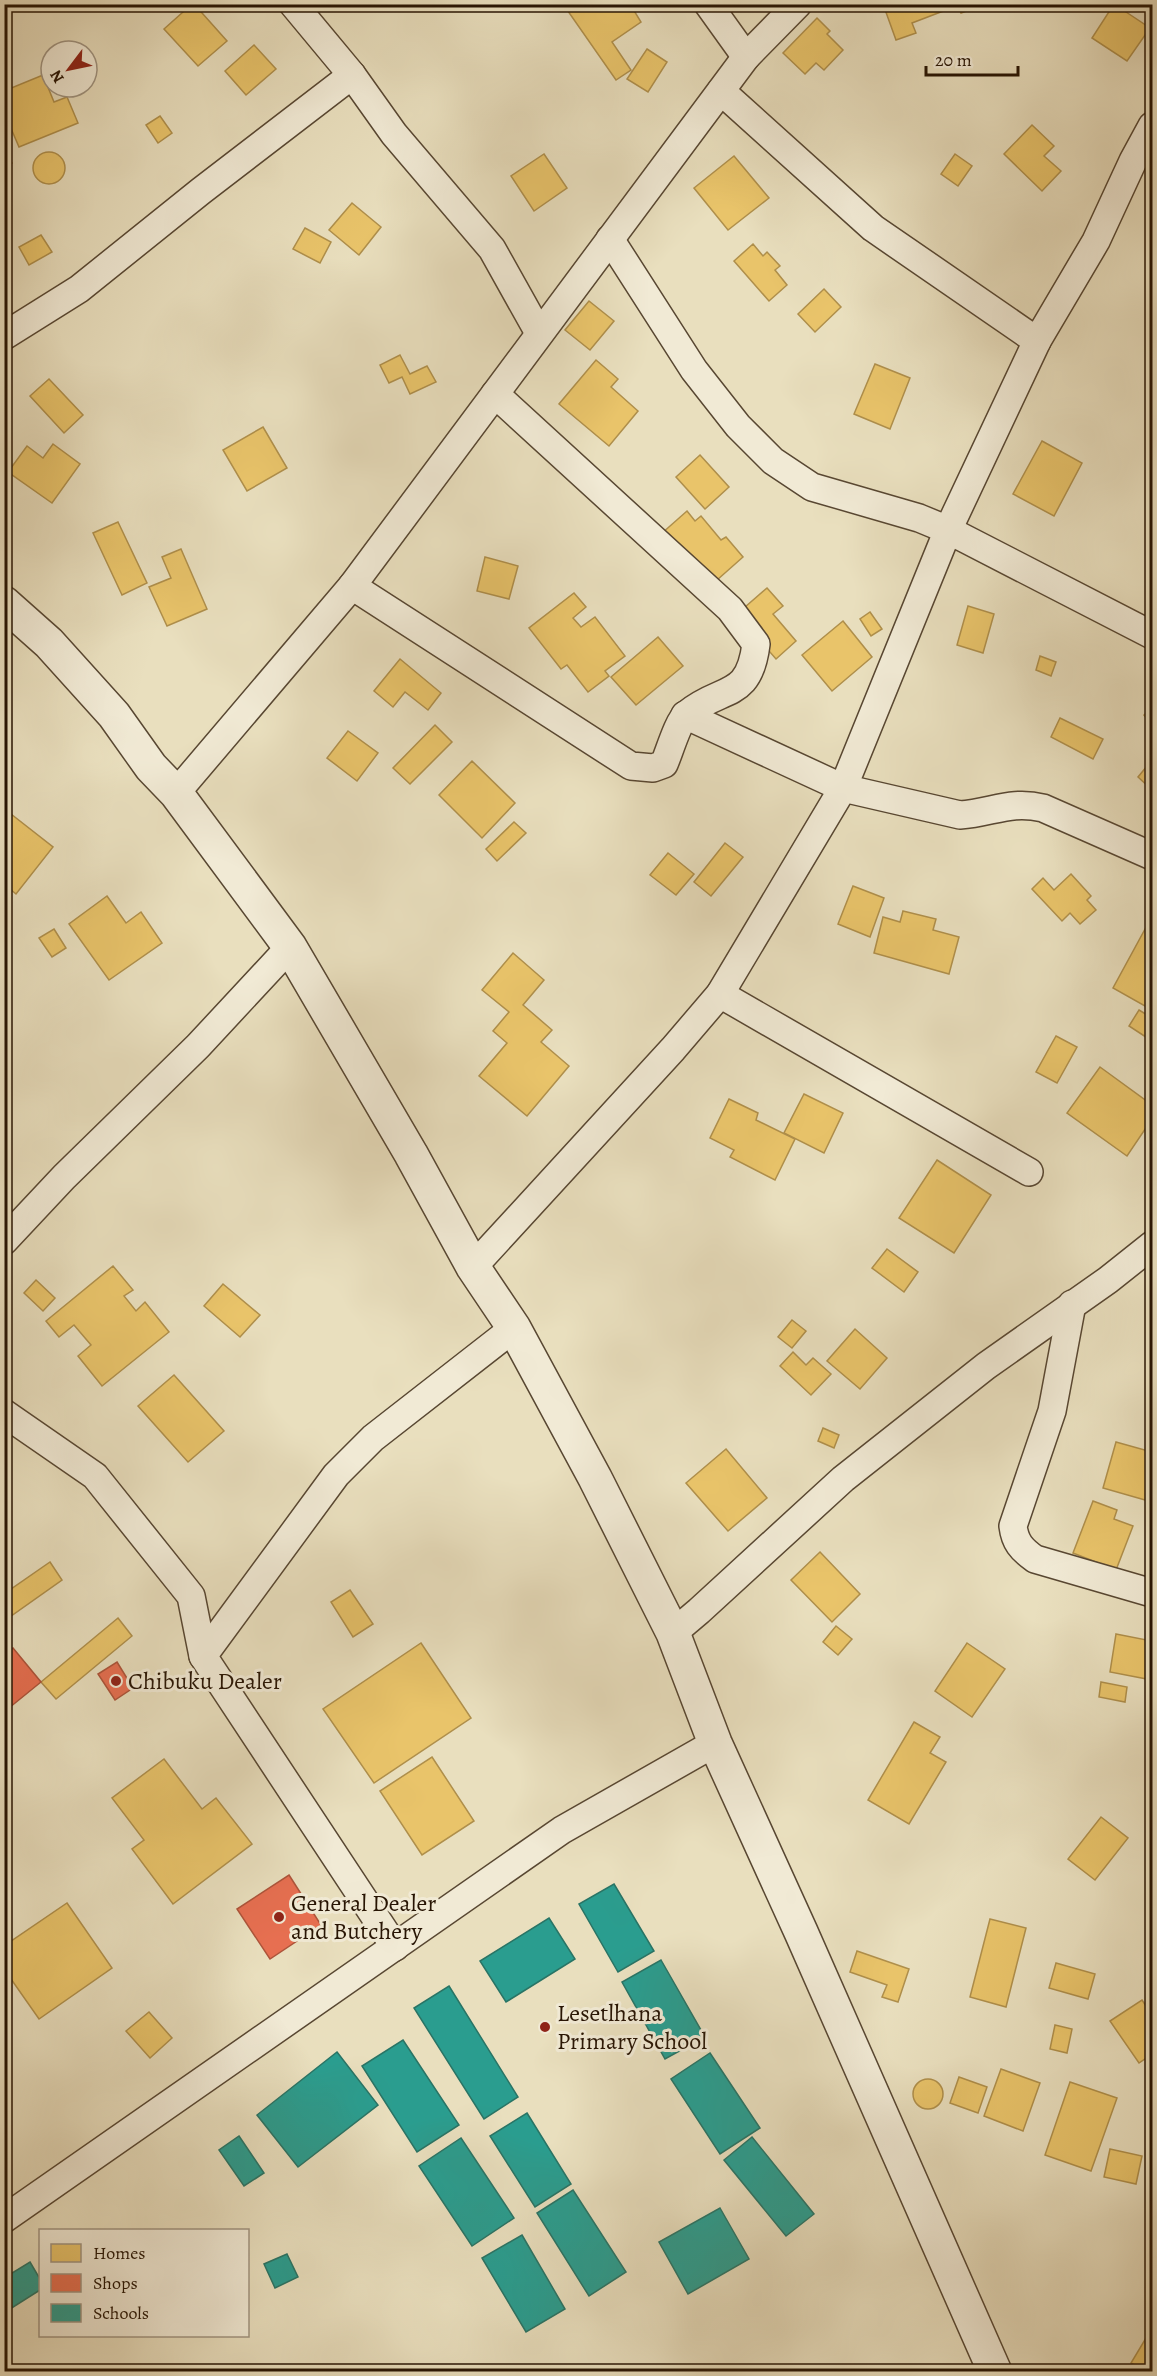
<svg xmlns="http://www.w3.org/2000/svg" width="1157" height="2376" viewBox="0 0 1157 2376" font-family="Alegreya,serif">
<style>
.homes{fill:#e9c46a;stroke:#af8f4b;stroke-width:1.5}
.shops{fill:#e76f51;stroke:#ad543a;stroke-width:1.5}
.schools{fill:#2a9d8f;stroke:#297465;stroke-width:1.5}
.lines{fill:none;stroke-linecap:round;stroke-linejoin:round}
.minor-casing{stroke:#584732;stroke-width:30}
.tertiary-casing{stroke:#584732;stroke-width:36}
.minor{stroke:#f1ead5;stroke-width:27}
.tertiary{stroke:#f1ead5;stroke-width:33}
.poi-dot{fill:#8f2418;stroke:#f1ead5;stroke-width:2}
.labels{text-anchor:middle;stroke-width:6;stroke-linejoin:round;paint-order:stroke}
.poi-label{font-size:24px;fill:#271403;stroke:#f1ead5;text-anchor:start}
</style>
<rect width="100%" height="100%" fill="#e9dfbe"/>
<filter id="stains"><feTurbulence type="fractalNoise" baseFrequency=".00333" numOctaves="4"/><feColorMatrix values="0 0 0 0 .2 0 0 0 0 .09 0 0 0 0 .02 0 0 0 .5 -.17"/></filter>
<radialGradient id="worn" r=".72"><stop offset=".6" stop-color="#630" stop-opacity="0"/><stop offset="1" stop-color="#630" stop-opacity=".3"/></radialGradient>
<g class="homes">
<polygon points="192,4 194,4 227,41 198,66 164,29"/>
<polygon points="563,4 630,4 641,22 612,42 631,70 616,80"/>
<polygon points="883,4 944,4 946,10 912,23 916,33 896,40"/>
<polygon points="957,4 977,4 978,7 961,13"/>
<polygon points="1114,4 1150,28 1127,61 1092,38"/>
<polygon points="817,18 830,31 827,34 843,50 824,70 816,63 805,74 783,53"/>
<polygon points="254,45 276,69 246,95 225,71"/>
<polygon points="647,49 667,62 648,92 627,79"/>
<polygon points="43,75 54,102 67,97 78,123 19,147 4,112 4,91"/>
<polygon points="160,116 172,133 158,143 146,125"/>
<polygon points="1032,125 1054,146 1044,156 1061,171 1042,191 1004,154"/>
<polygon points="4,152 12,163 4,168"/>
<circle cx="49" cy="168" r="16"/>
<polygon points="544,154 567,188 534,211 511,176"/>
<polygon points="955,154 972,166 958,186 941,174"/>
<polygon points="734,156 769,198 728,230 694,188"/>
<polygon points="352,203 381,227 359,255 329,230"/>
<polygon points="305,228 331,242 320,263 293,249"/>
<polygon points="41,235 52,252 29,265 19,247"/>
<polygon points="753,244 763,256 767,252 780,266 775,270 787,285 769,301 734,261"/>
<polygon points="824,289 841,307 815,332 798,314"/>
<polygon points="589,301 614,321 590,350 565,330"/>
<polygon points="400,355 410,374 427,366 436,382 410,394 402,377 389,383 380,365"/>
<polygon points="596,360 618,379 611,387 638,411 609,446 559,404"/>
<polygon points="875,364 910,378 890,429 854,414"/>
<polygon points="49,379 83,415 64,433 30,396"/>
<polygon points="263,427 287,468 247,491 223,450"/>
<polygon points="1042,441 1082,463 1054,516 1013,494"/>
<polygon points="53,444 80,464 52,503 8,472 27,446 43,458"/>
<polygon points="700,455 729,487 705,509 676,477"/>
<polygon points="687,511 695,521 701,516 721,540 726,537 743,557 708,588 661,534"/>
<polygon points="118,522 147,583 122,595 93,533"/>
<polygon points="181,549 207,609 167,626 149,587 171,578 162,557"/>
<polygon points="485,557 518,566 509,599 477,591"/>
<polygon points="767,588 783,606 773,614 796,641 776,659 737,614"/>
<polygon points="574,593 586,607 573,618 581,627 595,617 625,656 605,671 609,676 588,692 567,665 561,669 529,628"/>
<polygon points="968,606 994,614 983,653 957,645"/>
<polygon points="870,612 882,629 871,636 860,619"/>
<polygon points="843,621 872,657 832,691 802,655"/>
<polygon points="658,637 683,666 636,705 611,677"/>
<polygon points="1040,656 1056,662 1051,676 1036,670"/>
<polygon points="400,659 441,693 428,710 405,692 393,707 374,691"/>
<polygon points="1152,708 1152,725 1144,715"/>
<polygon points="1060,718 1103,739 1093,759 1051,737"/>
<polygon points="435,725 452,742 410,784 393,768"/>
<polygon points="348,731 378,753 357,781 327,758"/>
<polygon points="1152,760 1152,790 1138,777"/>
<polygon points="472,761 515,803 482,838 439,795"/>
<polygon points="11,814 53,847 16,894 4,884 4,823"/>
<polygon points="514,822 526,833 497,861 486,849"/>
<polygon points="725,843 743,857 711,896 694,882"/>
<polygon points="668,853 694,874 676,895 650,875"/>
<polygon points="1071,874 1091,896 1087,900 1096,910 1080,924 1070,913 1062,921 1032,889 1043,878 1054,890"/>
<polygon points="853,886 884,898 870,937 838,924"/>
<polygon points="107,896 126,923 141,912 162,943 109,980 69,924"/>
<polygon points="903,911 936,919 933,930 959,937 949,974 874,953 883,917 900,922"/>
<polygon points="1150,920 1152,922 1152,1010 1113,988"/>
<polygon points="54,929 66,948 52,957 39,938"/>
<polygon points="513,953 544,980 523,1005 552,1030 541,1042 569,1066 527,1116 479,1076 507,1043 493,1031 509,1012 482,990"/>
<polygon points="1139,1010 1152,1018 1152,1041 1129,1026"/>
<polygon points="1056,1036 1077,1047 1057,1083 1036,1072"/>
<polygon points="1100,1067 1152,1105 1152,1119 1127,1156 1067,1113"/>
<polygon points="804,1094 843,1113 824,1153 784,1133"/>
<polygon points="729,1099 758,1113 756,1120 795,1139 775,1180 730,1157 734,1150 710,1138"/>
<polygon points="937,1160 991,1195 954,1253 899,1218"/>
<polygon points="887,1249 918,1272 904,1292 872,1268"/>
<polygon points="113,1266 133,1290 124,1296 136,1311 145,1302 169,1332 102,1386 78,1356 91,1345 74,1325 59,1337 46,1321"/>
<polygon points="36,1280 55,1298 43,1311 24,1293"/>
<polygon points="223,1284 260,1315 240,1337 204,1306"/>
<polygon points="792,1320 806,1331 792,1348 778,1337"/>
<polygon points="855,1329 887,1358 860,1389 827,1361"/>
<polygon points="793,1352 806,1365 813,1358 831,1374 811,1395 780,1366"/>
<polygon points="174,1375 224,1431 188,1462 138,1406"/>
<polygon points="823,1428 839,1435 834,1448 818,1441"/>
<polygon points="1116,1442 1152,1452 1152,1502 1103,1488"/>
<polygon points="726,1449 767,1498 728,1531 686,1483"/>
<polygon points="1093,1501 1117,1510 1114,1519 1133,1526 1116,1570 1073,1553"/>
<polygon points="820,1552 860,1594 832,1622 791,1580"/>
<polygon points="50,1562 62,1580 4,1621 4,1594"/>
<polygon points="350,1590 373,1624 353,1637 331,1602"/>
<polygon points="118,1618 132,1636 56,1699 41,1682"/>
<polygon points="836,1626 852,1639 838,1655 823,1642"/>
<polygon points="1116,1634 1152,1641 1152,1680 1110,1672"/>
<polygon points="421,1643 471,1718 374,1783 323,1709"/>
<polygon points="967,1643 1005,1669 972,1717 935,1691"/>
<polygon points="1101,1682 1127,1687 1125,1702 1099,1697"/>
<polygon points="914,1722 940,1737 930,1753 946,1762 909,1824 868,1800"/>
<polygon points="432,1757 474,1821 422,1855 380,1791"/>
<polygon points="164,1759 202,1809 216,1798 252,1844 173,1904 132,1849 144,1840 112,1798"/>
<polygon points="1101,1817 1128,1838 1095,1880 1068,1859"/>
<polygon points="67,1903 112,1968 39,2019 4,1969 4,1946"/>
<polygon points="990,1919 1026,1928 1006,2007 970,1997"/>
<polygon points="857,1951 909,1969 898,2002 882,1997 887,1985 850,1972"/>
<polygon points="1056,1963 1095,1974 1088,1999 1049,1988"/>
<polygon points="1142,2000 1152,2015 1152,2054 1139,2063 1110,2021"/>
<polygon points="149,2012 172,2038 150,2058 126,2031"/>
<polygon points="1055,2025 1072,2029 1067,2053 1050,2049"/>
<polygon points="1001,2069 1040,2083 1023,2131 984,2116"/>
<polygon points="959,2077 987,2087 978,2113 950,2103"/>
<circle cx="928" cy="2094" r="15"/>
<polygon points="1070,2082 1117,2098 1091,2171 1045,2155"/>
<polygon points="1110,2149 1142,2156 1136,2184 1104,2177"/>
<polygon points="1152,2328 1152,2372 1145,2372 1131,2363"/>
</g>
<g class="shops">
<polygon points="13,1648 41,1682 4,1712 4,1654"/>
<polygon points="117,1662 133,1688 115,1700 98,1674"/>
<polygon points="289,1875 321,1925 270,1959 237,1909"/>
</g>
<g class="schools">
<polygon points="614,1884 654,1951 618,1972 579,1904"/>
<polygon points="549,1918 575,1959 506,2002 480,1961"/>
<polygon points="661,1960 705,2037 665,2059 622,1982"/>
<polygon points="449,1986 518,2097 484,2119 414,2008"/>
<polygon points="403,2040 459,2125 417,2152 362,2066"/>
<polygon points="337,2052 378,2105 298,2167 257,2115"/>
<polygon points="710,2053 760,2128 720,2154 671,2079"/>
<polygon points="527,2113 571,2184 535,2207 490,2136"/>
<polygon points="239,2136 264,2173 244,2186 219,2150"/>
<polygon points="752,2137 814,2214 786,2236 724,2160"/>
<polygon points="461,2138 514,2218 472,2246 419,2166"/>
<polygon points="573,2190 626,2272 589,2296 537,2213"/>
<polygon points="720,2208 749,2259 688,2294 659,2242"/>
<polygon points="522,2235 565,2309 526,2332 482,2258"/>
<polygon points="287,2254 298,2277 275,2288 264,2264"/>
<polygon points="30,2262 40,2279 40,2290 7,2311 4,2306 4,2278"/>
</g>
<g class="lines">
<g class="minor-casing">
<g id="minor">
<polyline points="293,4 352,75 394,134 492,249 539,333"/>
<polyline points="708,4 746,57"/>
<polyline points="721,91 873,228 1037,341 1096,241 1133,161 1152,126"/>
<polyline points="610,239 694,370 738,426 773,461 812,487 919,518 948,530 1152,635"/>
<polyline points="4,336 79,289 201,191 352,75"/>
<path d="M 352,586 L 631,766 L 653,768 L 664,764 C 669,753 678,721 687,714 C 722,685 749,701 756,644 L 730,609 L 495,394"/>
<path d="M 685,715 L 843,788 L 960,815 C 992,813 1010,800 1043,808 L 1152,856"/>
<polyline points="176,793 352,586 746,57 798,4"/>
<polyline points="720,994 1029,1172"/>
<polyline points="4,1241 64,1177 198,1046 290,947"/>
<polyline points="473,1267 673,1049 720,994 843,788 948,530 1037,341"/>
<path d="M 1072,1304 L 1052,1411 L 1013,1526 C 1015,1542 1021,1549 1035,1559 L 1152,1593"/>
<polyline points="4,1413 95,1476 191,1596 203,1656"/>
<polyline points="673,1633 699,1611 843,1479 986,1366 1108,1280 1152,1245"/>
<polyline points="395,1947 203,1656 336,1475 373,1438 514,1328"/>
<polyline points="4,2219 562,1830 715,1743"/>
</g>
</g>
<g class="tertiary-casing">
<polyline id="tertiary" points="4,603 49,643 114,715 151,767 176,793 290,947 411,1154 473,1267 514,1328 595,1478 673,1633 715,1743 801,1932 995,2372"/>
</g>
<use href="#minor" class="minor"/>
<use href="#tertiary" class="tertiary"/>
</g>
<g class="poi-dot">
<circle cx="116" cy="1681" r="6"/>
<circle cx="279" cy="1917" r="6"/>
<circle cx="545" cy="2027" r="6"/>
</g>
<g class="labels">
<g class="poi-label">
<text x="128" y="1689">Chibuku Dealer</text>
<text x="291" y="1911">General Dealer<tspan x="291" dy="28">and Butchery</tspan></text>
<text x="557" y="2021">Lesetlhana<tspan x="557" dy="28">Primary School</tspan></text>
</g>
</g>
<rect width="1157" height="2376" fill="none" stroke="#e9dfbe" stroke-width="24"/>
<rect x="6" y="6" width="1145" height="2364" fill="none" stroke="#271403" stroke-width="3"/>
<rect x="12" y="12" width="1133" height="2352" fill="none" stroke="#271403" stroke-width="1.5"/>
<rect x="39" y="2229" width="210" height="108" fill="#f1ead5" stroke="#a09481" stroke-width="1.5"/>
<rect x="51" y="2244" width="30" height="18" fill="#e9c46a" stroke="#a09481" stroke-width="1.5"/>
<text x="93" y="2259" font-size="18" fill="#271403">Homes</text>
<rect x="51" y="2274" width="30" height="18" fill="#e76f51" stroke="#a09481" stroke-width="1.5"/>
<text x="93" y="2289" font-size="18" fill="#271403">Shops</text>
<rect x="51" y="2304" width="30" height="18" fill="#2a9d8f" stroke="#a09481" stroke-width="1.5"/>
<text x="93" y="2319" font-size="18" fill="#271403">Schools</text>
<g transform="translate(69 69) rotate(238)"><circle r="28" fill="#f1ead5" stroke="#a09481" stroke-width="1.5"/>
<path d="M0-4.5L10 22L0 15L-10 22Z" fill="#8f2418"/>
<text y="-9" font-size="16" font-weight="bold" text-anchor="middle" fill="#271403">N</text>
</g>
<path d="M926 66v9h92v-9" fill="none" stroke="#271403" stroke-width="3"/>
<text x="935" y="66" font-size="18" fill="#271403" stroke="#f1ead5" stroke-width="4.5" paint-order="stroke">20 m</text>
<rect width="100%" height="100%" filter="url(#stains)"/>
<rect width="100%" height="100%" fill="url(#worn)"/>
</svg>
